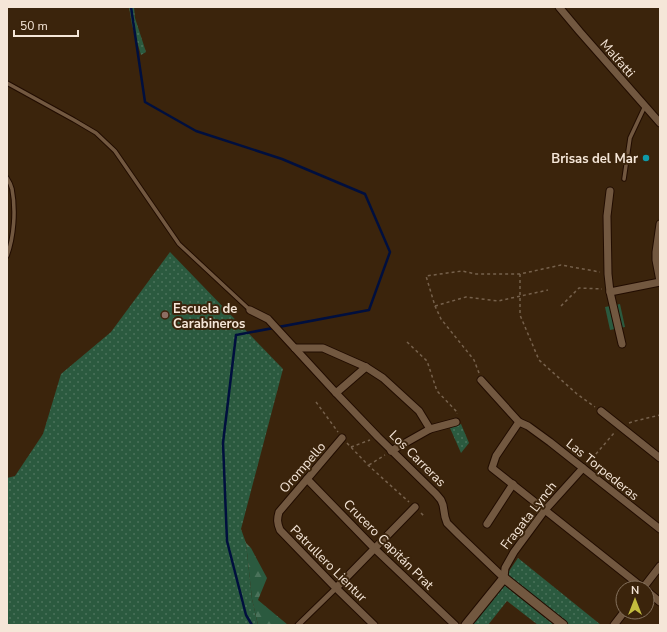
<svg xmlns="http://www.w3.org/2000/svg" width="667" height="632" viewBox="0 0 667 632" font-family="'Nunito Sans',sans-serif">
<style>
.grass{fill:url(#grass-dots)}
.forest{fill:url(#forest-firs)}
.garden{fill:#2b5a3f}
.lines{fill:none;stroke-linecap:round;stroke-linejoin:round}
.stream{stroke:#000f3e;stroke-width:2.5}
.service-casing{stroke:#210c00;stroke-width:5.5}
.pedestrian-casing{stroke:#210c00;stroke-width:7}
.minor-casing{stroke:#210c00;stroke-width:9}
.tertiary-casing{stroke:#210c00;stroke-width:11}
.path{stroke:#76614c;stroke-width:1.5;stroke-dasharray:3 3;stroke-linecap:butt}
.service{stroke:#725840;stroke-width:3.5}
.pedestrian{stroke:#725840;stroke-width:5}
.minor{stroke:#725840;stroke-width:7}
.tertiary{stroke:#725840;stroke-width:9}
.culture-dot{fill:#0f9aa8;stroke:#3b240c;stroke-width:1.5}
.education-dot{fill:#8d6e63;stroke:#3b240c;stroke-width:1.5}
.labels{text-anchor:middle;stroke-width:4;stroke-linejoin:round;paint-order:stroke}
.street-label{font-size:13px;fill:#f5e6d8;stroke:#3b240c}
.poi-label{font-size:13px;font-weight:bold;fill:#f5e6d8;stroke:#3b240c;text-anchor:end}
</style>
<defs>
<pattern id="grass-dots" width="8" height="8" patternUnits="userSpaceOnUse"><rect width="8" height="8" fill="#2b5a3f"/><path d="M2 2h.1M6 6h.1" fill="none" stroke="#4a725a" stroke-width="1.8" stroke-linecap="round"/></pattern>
<pattern id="forest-firs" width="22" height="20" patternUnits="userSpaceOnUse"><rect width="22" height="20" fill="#2b5a3f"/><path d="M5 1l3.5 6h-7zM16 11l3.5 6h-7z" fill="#4a725a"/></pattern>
</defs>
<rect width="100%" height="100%" fill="#3b240c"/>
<g class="grass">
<polygon points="129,7 134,7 135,18 146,52 141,55 132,25"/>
<polygon points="170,252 283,369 241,529 246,543 252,599 258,625 7,625 7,478 15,476 43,434 61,374 111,332"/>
<polygon points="461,424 469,443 461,453 450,428"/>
<polygon points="518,558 601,625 569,625 511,579 507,574"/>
<polygon points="504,585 554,625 538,625 507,601 488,625 472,625"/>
</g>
<polygon class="forest" points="246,543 251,548 267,578 258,600 288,625 258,625 252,599"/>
<polygon class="garden" points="620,304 625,327 610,330 605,307"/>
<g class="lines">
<polyline class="stream" points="131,7 145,102 196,131 282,159 365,194 390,252 369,310 236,335 223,443 227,541 246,615 252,625"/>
<g class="service-casing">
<g id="service">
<polyline points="7,83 74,120 96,133 115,151 179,244 250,310"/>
<path d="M 7,178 C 9,181 11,185 12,189 C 16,210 14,237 7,256"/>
<polyline points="624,179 630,138 645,106"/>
</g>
</g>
<g class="pedestrian-casing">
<polyline id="pedestrian" points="298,625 336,588"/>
</g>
<g class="minor-casing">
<g id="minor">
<polyline points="559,7 580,32 660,123"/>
<polyline points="610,191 607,216 608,274 610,292 622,344"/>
<polyline points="660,224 656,252 656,260 660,281"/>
<polyline points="610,292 660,282"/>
<polyline points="250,310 268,319 336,393 378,437 436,494 441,500 443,505 445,517 447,523 459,535 504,578"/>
<polyline points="295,348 323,348 366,367 383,378 419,411 430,429"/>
<polyline points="481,380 519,422 528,426 550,442 660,529"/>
<polyline points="336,393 366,367"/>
<polyline points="601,411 660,458"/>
<polyline points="519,422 496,456 492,468 643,588"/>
<path d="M 342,438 L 279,512 C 277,519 277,523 280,530 L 336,588 L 374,625"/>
<polyline points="391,451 430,429 456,422"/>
<polyline points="307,479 375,549 455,625"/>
<polyline points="487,524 513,484"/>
<polyline points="504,578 505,568 514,552 545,510 583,468"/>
<polyline points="336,588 415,507"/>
<polyline points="643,588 660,566"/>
<polyline points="647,591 660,602"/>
<polyline points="614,625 624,612"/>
</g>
</g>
<g class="tertiary-casing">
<polyline id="tertiary" points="466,625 504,578 563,625"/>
</g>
<g class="path">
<polyline points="520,274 520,315 539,360 577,394 595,407"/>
<polyline points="435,306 466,297 498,301 548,290"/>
<polyline points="561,306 579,288 602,289"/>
<polyline points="407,342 427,361 437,391 457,412 457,414"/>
<polyline points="479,373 474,360 441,319 435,306 426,276 462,271 476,274 520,274 561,265 600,272"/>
<polyline points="316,402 338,432"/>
<polyline points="629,423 635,421 660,415"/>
<polyline points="347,443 369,466 409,502"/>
<polyline points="351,447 370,440"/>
<polyline points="588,463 615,432"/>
<polyline points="369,465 385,455"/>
<polyline points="421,513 425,517"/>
</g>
<use href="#service" class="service"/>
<use href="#pedestrian" class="pedestrian"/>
<use href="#minor" class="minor"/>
<use href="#tertiary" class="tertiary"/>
</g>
<circle class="culture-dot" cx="646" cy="158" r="4"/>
<circle class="education-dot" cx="165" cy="315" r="4"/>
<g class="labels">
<g class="street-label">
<text transform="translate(618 58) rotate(49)" y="5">Malfatti</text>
<text transform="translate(418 458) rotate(45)" y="5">Los Carreras</text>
<text transform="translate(302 467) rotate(-49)" y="5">Orompello</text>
<text transform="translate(603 469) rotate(39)" y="5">Las Torpederas</text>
<text transform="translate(528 515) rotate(-52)" y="5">Fragata Lynch</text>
<text transform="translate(389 544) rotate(45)" y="5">Crucero Capitán Prat</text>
<text transform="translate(329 563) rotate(45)" y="5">Patrullero Lientur</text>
</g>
<g class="poi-label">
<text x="638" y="163">Brisas del Mar</text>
<text x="173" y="313" text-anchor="start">Escuela de<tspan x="173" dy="15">Carabineros</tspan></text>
</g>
</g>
<rect width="667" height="632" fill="none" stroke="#f5e6d8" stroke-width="16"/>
<g transform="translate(635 600)"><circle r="19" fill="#3b240c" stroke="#85725e"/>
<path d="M0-3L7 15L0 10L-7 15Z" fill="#c4bc3e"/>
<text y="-6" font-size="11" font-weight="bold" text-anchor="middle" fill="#f5e6d8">N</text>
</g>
<path d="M14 30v6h64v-6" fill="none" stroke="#f5e6d8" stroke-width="2"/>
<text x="20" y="30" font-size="12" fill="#f5e6d8" stroke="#3b240c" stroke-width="3" paint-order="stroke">50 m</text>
</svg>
